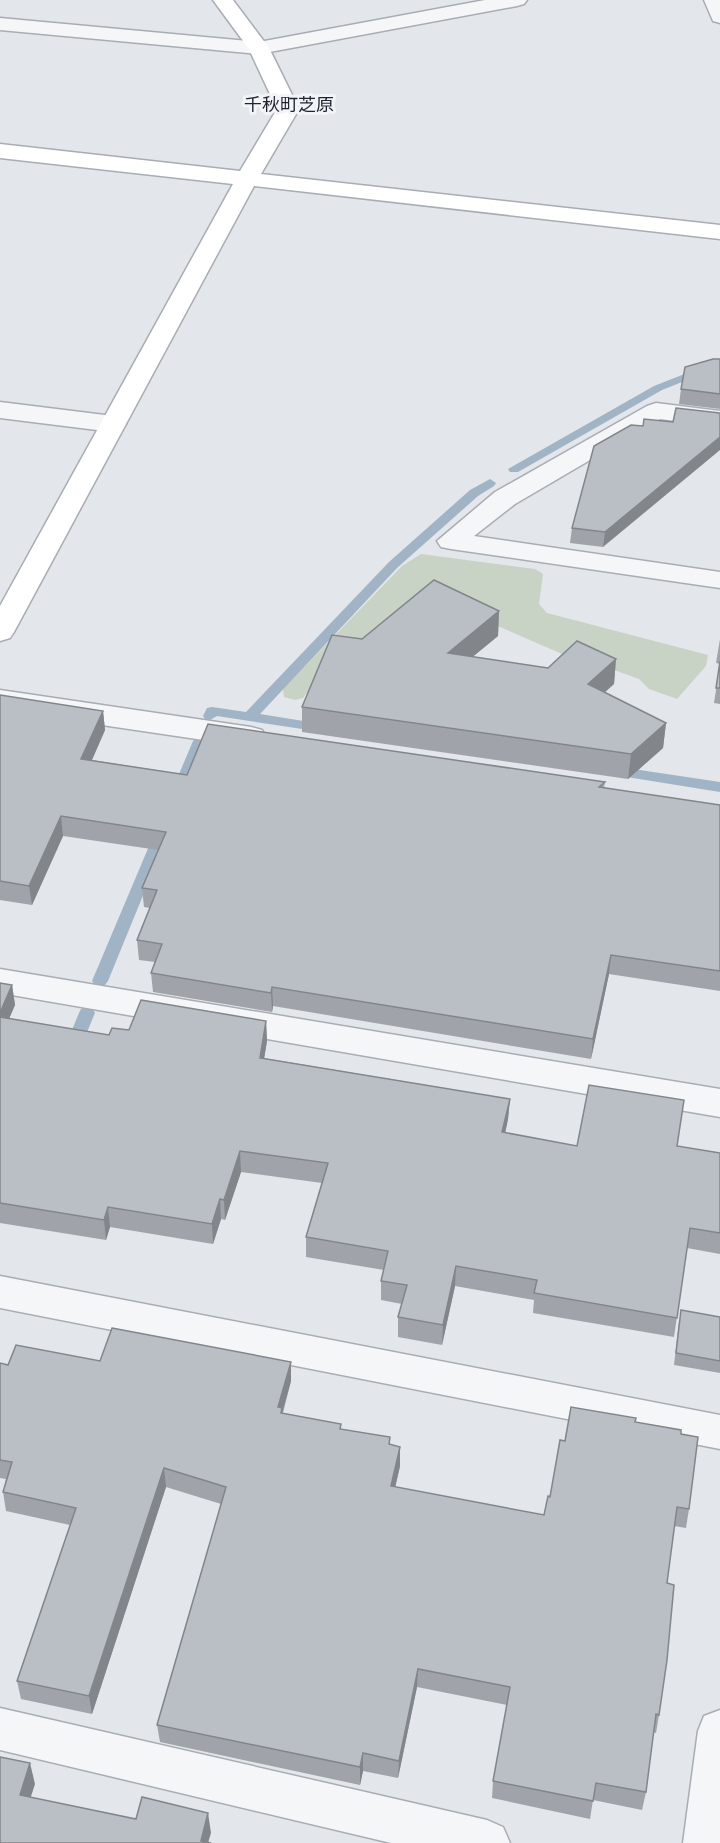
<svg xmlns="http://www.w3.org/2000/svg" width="720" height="1843" viewBox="0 0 720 1843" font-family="Rubik,'Noto Sans JP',sans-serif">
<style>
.green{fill:#c9d3c5}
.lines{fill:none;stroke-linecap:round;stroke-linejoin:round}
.stream{fill:#a1b4c6;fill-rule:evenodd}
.street-casing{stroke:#a8adb4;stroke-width:3}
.secondary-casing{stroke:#a8adb4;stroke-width:3}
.street{fill:#f5f6f8;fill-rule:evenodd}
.secondary{fill:#fff;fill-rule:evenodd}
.wall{fill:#a0a4aa}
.shaded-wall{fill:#82868b}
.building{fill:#babfc6;stroke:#82868b;stroke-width:1.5}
.labels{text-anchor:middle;stroke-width:6;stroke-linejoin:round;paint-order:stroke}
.far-quarter-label{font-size:18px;fill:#1e2531;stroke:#f2f4f7}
</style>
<rect width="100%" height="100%" fill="#e3e6ea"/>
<polygon class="green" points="421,554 535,569 543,574 539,604 547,613 708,655 706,666 677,699 649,689 639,679 592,662 569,657 470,614 329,661 303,698 295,700 284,697 283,689 402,566"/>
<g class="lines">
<g class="stream">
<polygon points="720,360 720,367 662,390 518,472 510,472 508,469 654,386"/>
<polygon points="490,479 496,483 494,486 478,496 397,568 260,714 322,724 329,728 327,731 322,732 217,716 210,720 205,719 203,716 207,708 212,707 246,712 389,562 470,490"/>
<polygon points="200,736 207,741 185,793 183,796 173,796 171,793 193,741"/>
<polygon points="613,766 720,782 720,792 608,774 606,771"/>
<polygon points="162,827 169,832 108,981 105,985 95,985 92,981 155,832"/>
<polygon points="87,1007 93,1009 95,1013 80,1049 78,1053 66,1053 64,1049 79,1013 81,1009"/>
</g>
<g class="street-casing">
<g id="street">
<polygon points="485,0 527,0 524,4 517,6 259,54 0,30 0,18 259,42"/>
<polygon points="704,0 720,0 720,23 713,21"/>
<polygon points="0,402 113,416 122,419 126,424 122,429 113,432 0,418"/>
<polygon points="656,403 720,411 720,427 660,419 515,504 474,536 720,572 720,588 451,549 441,547 437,541 495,492 647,406"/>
<polygon points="0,690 251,727 262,730 266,737 262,744 251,747 0,710"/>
<polygon points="0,969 720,1089 720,1117 0,993"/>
<polygon points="0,1276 720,1415 720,1449 0,1308"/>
<polygon points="0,1708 487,1820 503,1827 510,1843 391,1843 0,1750"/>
<polygon points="720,1710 720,1843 683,1843 698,1731 704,1716"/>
</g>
</g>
<g class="secondary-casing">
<polygon id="secondary" points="213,0 233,0 269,48 299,109 261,174 720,225 720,239 254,186 14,632 10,638 0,641 0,606 233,184 0,158 0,144 240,171 277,109 249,49"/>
</g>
<use href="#street" class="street"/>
<use href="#secondary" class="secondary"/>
</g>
<g class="wall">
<polygon points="720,359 720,409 679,404 681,389"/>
<polygon points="673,422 603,547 570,543 572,528 643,426"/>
<polygon points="499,611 498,636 472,657 548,668 616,659 614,684 605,692 666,723 663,748 628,779 302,732 302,707 362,639"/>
<polygon points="720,639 720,704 714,703 720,664 716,663"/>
<polygon points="0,695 103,711 105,730 92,760 187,775 605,782 604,788 720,805 720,991 609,974 591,1059 273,1006 272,1012 153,992 151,973 155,962 139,960 137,940 150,908 144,907 142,888 158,850 63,836 32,905 0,900"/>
<polygon points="0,983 12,985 15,1005 9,1019 109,1035 129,1030 266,1021 267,1041 264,1058 510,1099 508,1119 505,1133 577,1146 677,1146 720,1153 720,1254 687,1248 674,1337 533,1313 534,1300 455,1286 442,1345 398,1337 398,1317 402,1304 381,1300 381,1281 384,1270 306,1257 306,1237 322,1183 241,1172 225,1220 221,1219 213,1244 110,1227 106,1240 0,1223"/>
<polygon points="720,1317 720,1373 674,1365 679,1321"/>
<polygon points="100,1361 291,1381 283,1413 341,1424 341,1429 390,1437 390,1444 400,1447 400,1466 395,1487 544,1515 565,1441 635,1422 681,1434 689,1509 686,1528 674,1526 667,1583 659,1715 656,1733 653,1732 646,1792 642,1810 593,1800 590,1819 492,1798 493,1781 507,1705 417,1687 398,1778 363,1771 360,1785 160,1742 157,1725 221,1504 166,1487 92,1714 21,1699 17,1681 70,1525 6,1511 3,1492 6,1479 0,1478 0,1363 8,1365"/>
</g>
<g class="shaded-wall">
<polygon points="720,437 720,450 603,547 605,532"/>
<polygon points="499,611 498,636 447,678 448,653"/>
<polygon points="616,659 614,684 586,709 588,684"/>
<polygon points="103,711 105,730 84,778 81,759"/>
<polygon points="666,723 663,748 628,779 631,754"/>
<polygon points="61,816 63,836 32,905 29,886"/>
<polygon points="611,955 609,974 591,1059 593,1039"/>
<polygon points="12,985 15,1005 1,1037 0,1028 0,1013"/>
<polygon points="272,987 273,1006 272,1012 271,993"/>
<polygon points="266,1021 267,1041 261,1078 260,1058"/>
<polygon points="510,1099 508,1119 501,1153 502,1132"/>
<polygon points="240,1151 241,1172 225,1220 224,1200"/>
<polygon points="220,1199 221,1219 213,1244 212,1224"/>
<polygon points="108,1207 110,1227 106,1240 104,1220"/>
<polygon points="456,1266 455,1286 442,1345 443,1325"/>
<polygon points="291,1362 291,1381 282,1413 283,1427 278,1407"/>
<polygon points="400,1447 400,1466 391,1506 391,1486"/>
<polygon points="164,1468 166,1487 92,1714 89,1696"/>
<polygon points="418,1669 417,1687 398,1778 399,1761"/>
<polygon points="363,1753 363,1771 360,1785 360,1767"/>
<polygon points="30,1763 35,1784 25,1815 20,1795"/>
<polygon points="208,1813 211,1833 208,1843 201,1841"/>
</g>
<g class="building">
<polygon points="713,359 720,359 720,394 681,389 685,367"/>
<polygon points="676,408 720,413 720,437 605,532 572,528 594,446 631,425 643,426 644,419 673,422"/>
<polygon points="434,580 499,611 448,653 548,668 577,641 616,659 588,684 666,723 631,754 302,707 332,635 362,639"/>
<polygon points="720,661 720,688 716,688"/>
<polygon points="0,695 103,711 81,759 187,775 208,724 605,782 599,787 720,805 720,971 611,955 593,1039 272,987 271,993 151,973 162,944 137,940 157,890 142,888 166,832 61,816 29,886 0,881"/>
<polygon points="0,983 12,985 0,1013"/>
<polygon points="141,1000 266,1021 260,1058 510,1099 502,1132 577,1146 589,1085 684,1100 677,1146 720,1153 720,1233 690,1228 677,1318 534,1293 537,1280 456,1266 443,1325 398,1317 407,1285 381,1281 388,1251 306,1237 328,1163 240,1151 224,1200 220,1199 212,1224 108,1207 104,1220 0,1203 0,1017 109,1035 112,1028 129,1030"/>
<polygon points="681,1310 720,1317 720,1361 676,1353"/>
<polygon points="112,1328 291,1362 278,1407 282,1408 281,1413 341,1424 340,1429 390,1437 389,1444 400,1447 391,1486 544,1515 548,1496 550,1497 560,1440 565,1441 571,1407 636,1418 635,1422 681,1430 681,1434 698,1437 689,1509 677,1507 667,1583 674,1585 667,1660 659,1715 656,1714 646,1792 596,1783 593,1801 493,1781 510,1687 418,1669 399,1761 363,1753 360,1767 157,1725 226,1487 164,1468 89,1696 17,1681 76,1508 3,1492 12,1462 0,1460 0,1363 8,1365 16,1345 100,1361"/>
<polygon points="0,1757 30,1763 20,1795 136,1819 142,1797 208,1813 201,1841 211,1843 0,1843"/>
</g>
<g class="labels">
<g class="far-quarter-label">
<text x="289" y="111">千秋町芝原</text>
</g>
</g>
</svg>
